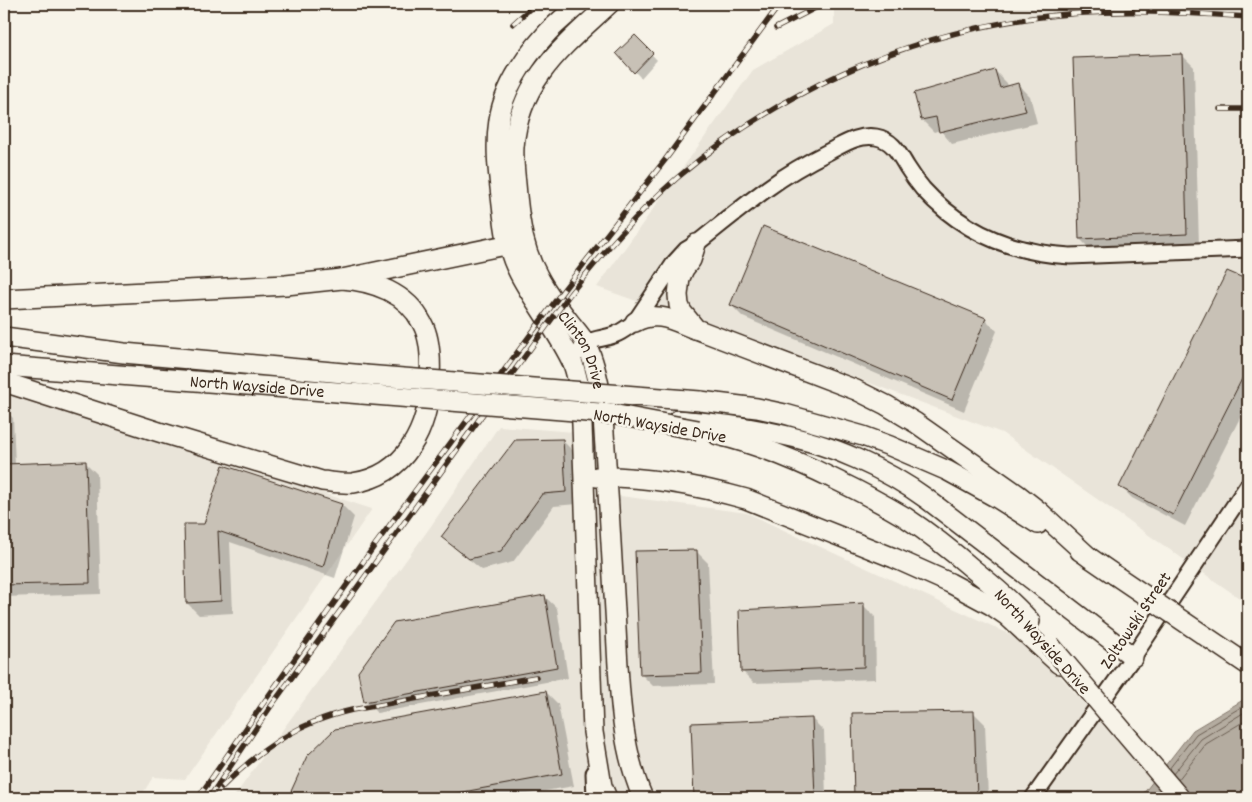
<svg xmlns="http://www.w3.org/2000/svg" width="1252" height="802" viewBox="0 0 1252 802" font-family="Dekko,sans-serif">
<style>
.built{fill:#e9e4d9}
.water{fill:#b4aca0;stroke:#84786c}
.shadow{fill:#0003}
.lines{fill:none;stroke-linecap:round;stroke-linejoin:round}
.shore{stroke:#6b5e52;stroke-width:1}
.building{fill:#c8c1b6;stroke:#3b2a1e}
.minor-casing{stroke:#3b2a1e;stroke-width:19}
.major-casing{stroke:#3b2a1e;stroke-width:22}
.minor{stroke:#f7f3e8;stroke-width:15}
.major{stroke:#f7f3e8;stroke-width:19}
.rail-casing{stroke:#3b2a1e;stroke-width:5.5}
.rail{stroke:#f7f3e8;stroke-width:4;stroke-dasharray:11;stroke-linecap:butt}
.major-bridge-casing{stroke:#3b2a1e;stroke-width:22;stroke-linecap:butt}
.major-bridge{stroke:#f7f3e8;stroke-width:19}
.labels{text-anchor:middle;stroke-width:5;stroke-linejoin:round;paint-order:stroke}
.street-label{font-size:18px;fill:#3b2a1e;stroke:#f7f3e8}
</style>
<rect width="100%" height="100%" fill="#f7f3e8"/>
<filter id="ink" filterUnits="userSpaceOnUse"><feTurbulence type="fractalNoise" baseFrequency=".02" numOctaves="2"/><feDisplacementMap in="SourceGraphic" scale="10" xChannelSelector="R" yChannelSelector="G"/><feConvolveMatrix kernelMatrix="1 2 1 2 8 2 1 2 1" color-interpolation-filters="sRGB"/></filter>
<g filter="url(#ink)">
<g class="built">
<polygon points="834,4 1248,4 1248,604 1002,433 769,345 690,320 597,287 753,70 834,24"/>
<polygon points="4,390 372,509 185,779 153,777 140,798 4,798"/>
<polygon points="499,426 574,432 576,490 747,513 1033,645 1153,782 1143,798 233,798 431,526"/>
</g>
<polygon class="water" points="1248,697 1248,798 1140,798 1193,730"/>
<g class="shadow">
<polygon points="635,37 657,60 641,78 617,53"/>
<polygon points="1182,55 1194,67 1199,246 1092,251 1080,239"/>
<polygon points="995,71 1007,83 1008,87 1018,84 1030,96 1037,123 952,144 940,130 934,132 922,120"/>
<polygon points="763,227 985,319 997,331 964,411 743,317 731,305"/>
<polygon points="1228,272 1248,282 1248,402 1185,526 1132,498 1120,486"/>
<polygon points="4,409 13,418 15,465 85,462 97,474 101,594 4,597"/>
<polygon points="562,440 574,452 577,504 554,506 513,562 482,570 455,548 443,536"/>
<polygon points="224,467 342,505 354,517 335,578 230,542 233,613 199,615 187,603"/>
<polygon points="696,551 708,563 714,684 653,686 641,674"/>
<polygon points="544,596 557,608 568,678 377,713 365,701"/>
<polygon points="863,605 875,617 876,679 754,683 742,671"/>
<polygon points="546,692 558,704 574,786 505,798 289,798 308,756"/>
<polygon points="973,712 985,724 988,798 856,798 853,714"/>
<polygon points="812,719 824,731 826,798 695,798 692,724"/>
</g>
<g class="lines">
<g class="shore">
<polyline points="1169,769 1196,734 1248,703"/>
<polyline points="1173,774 1201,739 1248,710"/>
<polyline points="1178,780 1206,744 1248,719"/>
</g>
</g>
<g class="building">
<polygon points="635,35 653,53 634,73 616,53"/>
<polygon points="1182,54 1187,234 1079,239 1073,58"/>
<polygon points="995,70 1000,88 1018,83 1026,111 939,132 936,117 921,120 914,93"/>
<polygon points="763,226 986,318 952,400 730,305"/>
<polygon points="1227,271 1248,280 1248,367 1173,515 1119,487"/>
<polygon points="563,439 566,492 542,494 501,551 469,559 441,537 515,440"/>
<polygon points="86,461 90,583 4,585 4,464"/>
<polygon points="223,465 342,504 323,567 218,531 221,601 186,603 184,524 204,524"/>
<polygon points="697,550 702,673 640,675 635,551"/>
<polygon points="545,595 557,667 364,702 358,672 394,622"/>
<polygon points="864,603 864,667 741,672 739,610"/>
<polygon points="546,691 562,774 430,798 288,798 307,756 335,729"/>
<polygon points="974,711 977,798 854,798 852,713"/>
<polygon points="812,718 815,798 694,798 691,723"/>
</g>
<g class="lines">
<g class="minor-casing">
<g id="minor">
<path d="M 579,352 C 592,336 597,341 614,335 C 622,332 628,327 635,322 L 675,262 L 686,250 L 696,244 C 720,225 743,206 768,188 C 787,174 808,162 830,151 C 844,144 859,134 876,137 C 893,140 899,154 907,167 C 912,175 917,182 923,189 C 962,232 1012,253 1070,256 L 1248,249"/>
<polyline points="594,773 595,798"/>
<polyline points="1033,798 1133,657 1248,485"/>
</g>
</g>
<g class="major-casing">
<g id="major">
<path d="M 579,4 C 569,13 558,22 548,32 C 526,56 504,87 499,120 C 495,145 498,171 501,196 C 504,222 506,249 519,273 C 535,304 559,333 573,364 C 577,375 579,386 581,397 L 593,732 L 602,786 L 607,798"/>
<path id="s1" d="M 609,4 C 564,46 519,80 514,147 C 513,163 516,180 517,196 C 520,225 524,251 538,276 C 546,292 557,306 568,320 C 574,328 581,335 586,344 C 595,362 599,383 602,402 C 607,472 611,541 615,611 C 619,673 618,741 643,798"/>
<polyline points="696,244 691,260 684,269 680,278 678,295 679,305 682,312 696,329 856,390 886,405 916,423 1017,494 1040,512 1090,558"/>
<polyline points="4,299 286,285 342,279 520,242"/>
<path d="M 635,322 C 657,310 674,321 695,329"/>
<polyline points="4,337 124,353 365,375"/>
<path id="s2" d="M 4,366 L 362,394"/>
<path d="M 4,382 L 159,432 L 322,481 C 332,482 342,484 353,483 C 406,475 429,428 430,379 C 431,361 431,339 422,323 C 407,293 373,281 342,279"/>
<polyline points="700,401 757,408 785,414 863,436 890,446 948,471 997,498 1038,524"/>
<path d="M 678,420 C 738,425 802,434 857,459 C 882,470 905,483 927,499 L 1133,657"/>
<path d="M 718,435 C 760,445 800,462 838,481 C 861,492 883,504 905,517 C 929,533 952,551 974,570 C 994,586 1013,602 1030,621"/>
<path d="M 596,477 C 647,476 696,485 746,499 L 894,558 L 950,583 L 991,605 L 1007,616 L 1059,664"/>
<polyline points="1080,551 1115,575"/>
</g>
</g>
<use href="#minor" class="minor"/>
<use href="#major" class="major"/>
<g class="rail-casing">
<g id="rail">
<polyline points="1214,4 1248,6"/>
<polyline points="513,24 535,4"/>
<polyline points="776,28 823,4"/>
<polyline points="1220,109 1248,109"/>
<path d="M 222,787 C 247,762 281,735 314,722 C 326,717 339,713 352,710 L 536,677"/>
<polyline points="198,798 262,705 375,545 565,288 665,160 780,4"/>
<path d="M 209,798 L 269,709 L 570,294 C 603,253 637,213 677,178 C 777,93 902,36 1032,18 C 1104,8 1176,12 1248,17"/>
</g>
</g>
<use href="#rail" class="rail"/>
<g class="major-bridge-casing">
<g id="major-bridge">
<polyline points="365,375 700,401"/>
<polyline points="362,394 612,414 698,430"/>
<polyline points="1115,575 1248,665"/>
<polyline points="1050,645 1180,798"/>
</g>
</g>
<use href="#major-bridge" class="major-bridge"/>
</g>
</g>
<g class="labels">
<g class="street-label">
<text dy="6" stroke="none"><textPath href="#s1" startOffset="396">Clinton Drive</textPath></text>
<text dy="6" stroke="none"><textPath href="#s2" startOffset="254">North Wayside Drive</textPath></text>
<text transform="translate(660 425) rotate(10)" y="6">North Wayside Drive</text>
<text transform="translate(1135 620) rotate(-56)" y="6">Zoltowski Street</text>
<text transform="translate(1043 641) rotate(48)" y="6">North Wayside Drive</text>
</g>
</g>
<rect width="1252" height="802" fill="none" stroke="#f7f3e8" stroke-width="20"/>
<rect x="10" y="10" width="1232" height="782" fill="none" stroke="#3b2a1e" stroke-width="2" filter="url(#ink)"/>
</svg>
